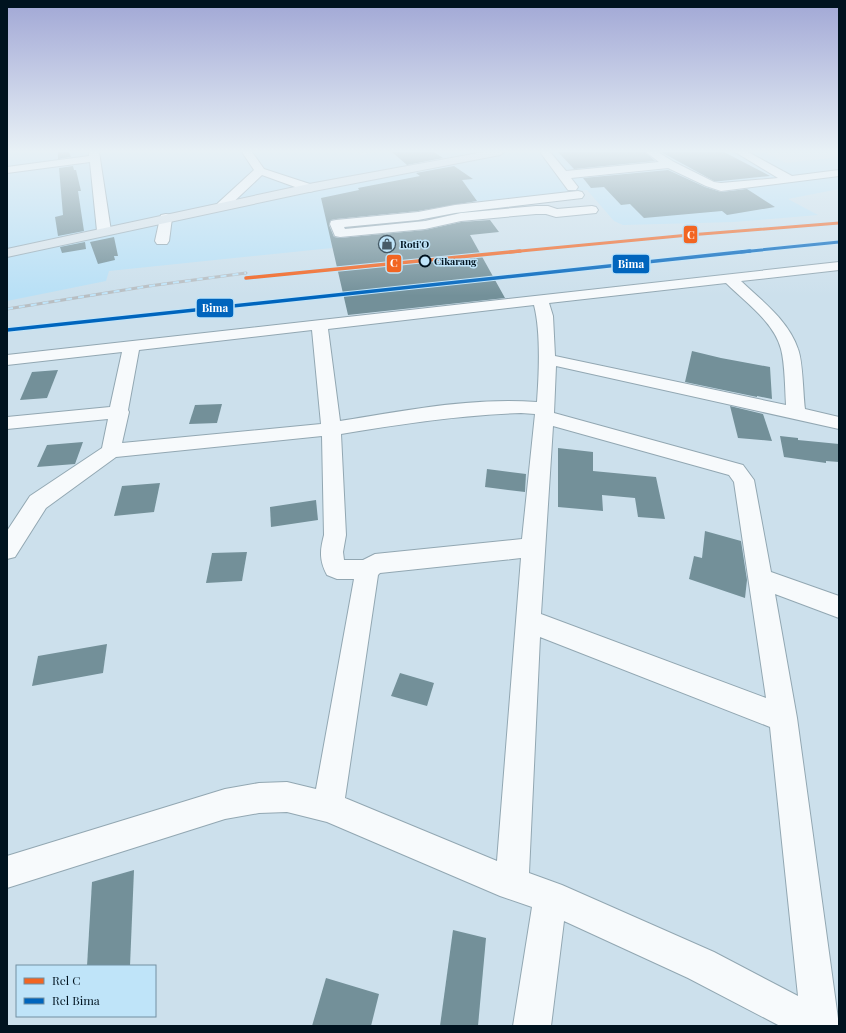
<svg xmlns="http://www.w3.org/2000/svg" width="846" height="1033" viewBox="0 0 846 1033" font-family="'Playfair Display',serif">
<style>
.built{fill:#b8e0f6}
.building{fill:#739099}
.lines{fill:none;stroke-linecap:round;stroke-linejoin:round}
.minor-casing{stroke:#92a7b2;stroke-width:2}
.highway-casing{stroke:#99adb8;stroke-width:2}
.minor{fill:#f7fafc;fill-rule:evenodd}
.highway{fill:#dae5ec;fill-rule:evenodd}
.rail-casing{stroke:#b8bec2;stroke-width:3}
.rail{stroke:#bfe4f9;stroke-width:2;stroke-dasharray:6;stroke-linecap:butt}
.rail-1-far1-casing{stroke:#bfe4f9;stroke-width:4.5}
.rail-1-casing{stroke:#bfe4f9;stroke-width:5.5}
.rail-2-far1-casing{stroke:#bfe4f9;stroke-width:4.5}
.rail-2-casing{stroke:#bfe4f9;stroke-width:5.5}
.rail-1-far1{stroke:#f26522;stroke-width:3}
.rail-1{stroke:#f26522;stroke-width:3.5}
.rail-2-far1{stroke:#0065bd;stroke-width:3}
.rail-2{stroke:#0065bd;stroke-width:3.5}
.stop-dot{fill:#bfe4f9;stroke:#00131f;stroke-width:2}
.labels{text-anchor:middle;stroke-width:3;stroke-linejoin:round;paint-order:stroke}
.far-poi-label{font-size:10px;font-weight:bold;fill:#00131f;stroke:#bfe4f9;text-anchor:start}
.far-stop-label{font-size:10px;font-weight:bold;fill:#00131f;stroke:#bfe4f9;text-anchor:start}
.line-badge{stroke:#bfe4f9;stroke-width:1.5}
.badge-label{font-size:11px;text-anchor:middle;font-weight:bold;fill:#fff}
</style>
<rect width="100%" height="100%" fill="#cce0ec"/>
<polygon class="built" points="7,152 358,152 361,155 378,152 763,152 786,163 839,157 839,189 788,199 818,215 734,222 623,225 614,221 587,190 327,217 332,248 109,271 106,281 7,301"/>
<g class="building">
<polygon points="58,152 69,152 71,157 58,159"/>
<polygon points="392,152 434,152 443,158 407,165"/>
<polygon points="558,152 645,152 655,161 574,169"/>
<polygon points="661,152 724,152 770,176 721,181 714,181"/>
<polygon points="73,166 74,170 76,170 81,191 78,191 84,231 58,236 55,217 63,215 59,168"/>
<polygon points="454,166 473,179 462,180 477,201 418,211 336,219 331,220 329,225 334,237 340,238 425,230 461,222 490,220 499,232 470,235 505,298 348,315 321,198 359,190 358,188 420,176 416,173"/>
<polygon points="668,170 705,187 721,192 747,189 775,207 727,215 722,211 644,218 630,204 621,205 604,187 591,188 583,178"/>
<polygon points="114,237 118,256 114,256 115,260 98,264 90,242"/>
<polygon points="85,242 86,249 62,253 60,247"/>
<polygon points="692,351 721,358 770,367 772,399 757,396 757,397 685,382"/>
<polygon points="58,370 47,398 20,400 32,372"/>
<polygon points="222,404 217,423 189,424 195,405"/>
<polygon points="730,406 763,414 772,441 738,438"/>
<polygon points="780,436 798,438 798,440 839,444 839,462 826,461 826,463 784,457"/>
<polygon points="83,442 75,464 37,467 47,445"/>
<polygon points="558,448 593,452 593,471 656,477 665,519 638,517 635,498 602,495 603,511 558,507"/>
<polygon points="487,469 526,474 525,492 485,487"/>
<polygon points="160,483 154,512 114,516 122,486"/>
<polygon points="316,500 318,520 271,527 270,507"/>
<polygon points="705,531 741,541 747,580 745,598 689,579 694,556 702,558"/>
<polygon points="247,552 242,581 206,583 212,553"/>
<polygon points="107,644 103,673 32,686 38,656"/>
<polygon points="400,673 434,683 427,706 391,696"/>
<polygon points="134,870 130,966 87,966 92,882"/>
<polygon points="453,930 486,938 478,1026 440,1026"/>
<polygon points="326,978 379,994 371,1026 312,1026"/>
</g>
<g class="lines">
<g class="minor-casing">
<g id="minor">
<polygon points="89,152 99,152 111,231 109,234 99,234 97,231 90,162 7,173 7,167 89,156"/>
<polygon points="242,152 252,152 264,169 313,185 315,188 313,191 309,192 262,175 226,209 218,209 216,206 218,203 254,170"/>
<polygon points="540,152 550,152 566,171 659,162 646,152 658,152 674,162 714,182 721,183 778,178 735,152 748,152 792,176 839,170 839,176 721,191 706,186 668,168 571,178 578,187 576,190 568,190"/>
<polygon points="578,191 582,192 584,195 582,198 455,213 418,220 344,227 345,229 425,221 461,213 536,206 548,206 557,209 592,206 596,207 598,210 596,213 556,217 546,214 536,214 461,221 425,229 340,237 335,236 330,224 331,221 336,220 418,212 455,205"/>
<polygon points="166,214 171,215 172,218 169,241 167,244 157,244 155,241 160,218 161,215"/>
<path d="M 839,262 L 839,270 L 741,281 C 762,301 788,320 798,349 C 803,362 803,393 805,409 L 839,417 L 839,429 L 556,366 L 554,413 L 743,465 L 754,480 L 771,572 L 839,596 L 839,618 L 775,594 L 797,718 L 839,1026 L 780,1026 L 688,978 L 564,921 L 551,1026 L 513,1026 L 532,907 L 500,896 L 327,822 L 287,812 L 259,813 L 225,819 L 7,888 L 7,856 L 225,789 L 259,783 L 287,782 L 316,789 L 354,579 L 337,579 L 327,575 C 319,560 320,550 324,535 L 322,436 L 116,457 L 46,508 L 15,557 L 7,559 L 7,531 L 30,496 L 102,448 L 108,419 L 7,429 L 7,417 L 110,407 L 122,352 L 7,365 L 7,355 ZM 726,283 C 745,302 774,322 781,349 C 785,364 785,389 786,405 L 555,356 L 553,316 L 549,303 ZM 534,305 C 541,332 539,374 537,402 C 471,397 404,411 340,421 L 328,329 ZM 312,330 L 321,424 L 122,443 L 129,412 L 128,410 L 139,350 ZM 521,413 L 535,414 L 522,539 L 375,554 L 363,560 L 344,560 L 343,552 L 346,535 L 341,434 C 401,424 460,415 521,413 ZM 553,426 L 729,475 L 734,482 L 766,698 L 541,614 ZM 521,558 L 497,861 L 345,798 L 378,575 L 380,573 ZM 540,637 L 770,727 L 798,996 L 714,952 L 562,885 L 529,873 Z"/>
</g>
</g>
<g class="highway-casing">
<polygon id="highway" points="484,152 505,152 500,155 309,192 7,257 7,249 309,184"/>
</g>
<use href="#minor" class="minor"/>
<use href="#highway" class="highway"/>
<g class="rail-casing">
<polyline id="rail" points="7,309 149,286 246,273"/>
</g>
<use href="#rail" class="rail"/>
<g class="rail-1-far1-casing">
<polyline id="rail-1-far1" points="510,252 689,235 839,223"/>
</g>
<g class="rail-1-casing">
<polyline id="rail-1" points="246,278 520,251"/>
</g>
<g class="rail-2-far1-casing">
<polyline id="rail-2-far1" points="741,252 839,242"/>
</g>
<g class="rail-2-casing">
<polyline id="rail-2" points="7,330 750,251"/>
</g>
<use href="#rail-1-far1" class="rail-1-far1"/>
<use href="#rail-1" class="rail-1"/>
<use href="#rail-2-far1" class="rail-2-far1"/>
<use href="#rail-2" class="rail-2"/>
</g>
<linearGradient id="sky" x2="0" y2="1"><stop stop-color="#a1a7d5"/><stop offset="0.51" stop-color="#e8f1f6"/><stop offset="1" stop-color="#e8f1f6" stop-opacity="0"/></linearGradient>
<rect width="846" height="296" fill="url(#sky)"/>
<defs>
<g id="shop-ring" transform="scale(0.9)"><circle r="9.5" fill="#bfe4f9" stroke="#475b67" stroke-width="1.5"/><path d="M-5-2.5h2.3a2.7 3.5 0 0 1 5.4 0H5L5.5 6h-11ZM-1.5-2.5h3a1.5 2.3 0 0 0-3 0Z" fill="#475b67"/></g>
</defs>
<g fill-rule="evenodd">
<use href="#shop-ring" x="387" y="244"/>
</g>
<circle class="stop-dot" cx="425" cy="261" r="5.5"/>
<g class="labels">
<g class="far-poi-label">
<text x="400" y="248">Roti'O</text>
</g>
<g class="far-stop-label">
<text x="434" y="265">Cikarang</text>
</g>
</g>
<g class="line-badge">
<rect x="683" y="225" width="15" height="19" rx="4" fill="#f26522"/>
<rect x="386" y="254" width="16" height="19" rx="4" fill="#f26522"/>
<rect x="612" y="254" width="38" height="20" rx="4" fill="#0065bd"/>
<rect x="196" y="298" width="38" height="20" rx="4" fill="#0065bd"/>
</g>
<g class="badge-label">
<text x="691" y="239">C</text>
<text x="394" y="267">C</text>
<text x="631" y="268">Bima</text>
<text x="215" y="312">Bima</text>
</g>
<rect width="846" height="1033" fill="none" stroke="#00131f" stroke-width="16"/>
<rect x="16" y="965" width="140" height="52" fill="#bfe4f9" stroke="#7390a2"/>
<rect x="24" y="978" width="20" height="6" fill="#f26522" stroke="#7390a2"/>
<text x="52" y="985" font-size="12" fill="#00131f">Rel C</text>
<rect x="24" y="998" width="20" height="6" fill="#0065bd" stroke="#7390a2"/>
<text x="52" y="1005" font-size="12" fill="#00131f">Rel Bima</text>
</svg>
